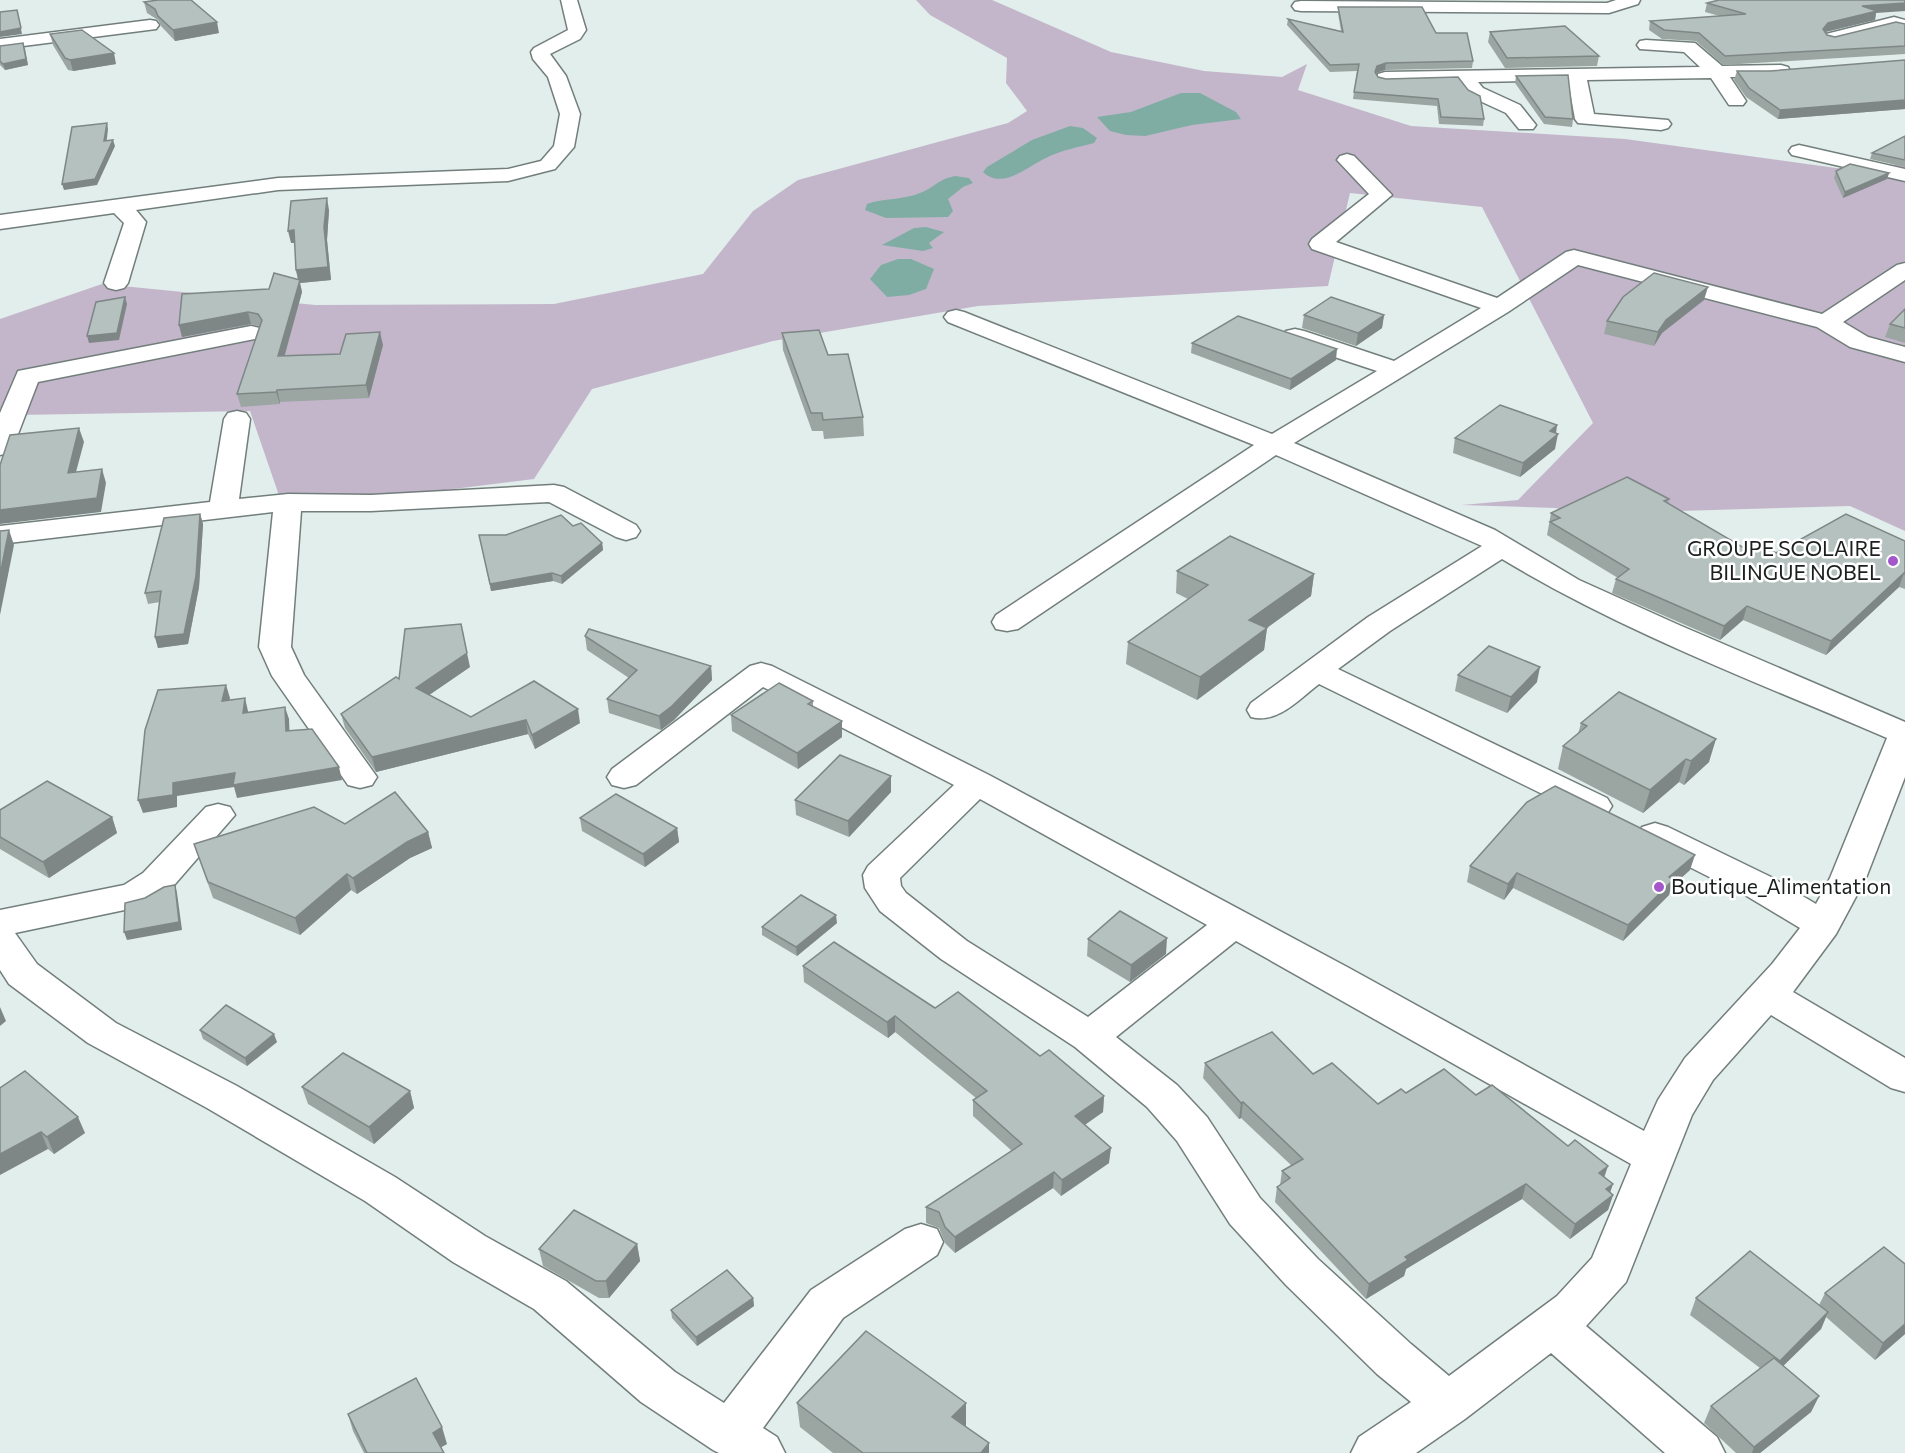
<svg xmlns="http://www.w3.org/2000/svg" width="1905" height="1453" viewBox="0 0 1905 1453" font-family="Commissioner,sans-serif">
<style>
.green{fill:#c3b6cb}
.water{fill:#7fada3}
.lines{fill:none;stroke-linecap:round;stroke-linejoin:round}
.minor-casing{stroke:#727e7b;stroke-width:3}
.minor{fill:#fff;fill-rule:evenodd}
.wall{fill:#9ba6a3}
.shaded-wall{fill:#7e8785}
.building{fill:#b4c1be;stroke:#7e8785;stroke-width:1.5}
.poi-dot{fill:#a457ca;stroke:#fff;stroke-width:2}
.labels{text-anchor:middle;stroke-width:5;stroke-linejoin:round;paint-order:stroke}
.poi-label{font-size:21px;fill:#1b201f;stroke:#fff;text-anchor:end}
</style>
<rect width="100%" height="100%" fill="#e1eeeb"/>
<polygon class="green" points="916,0 992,0 1111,52 1204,71 1282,77 1307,64 1298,90 1411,126 1625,139 1836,168 1905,164 1905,531 1850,506 1679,511 1666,526 1555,508 1462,505 1518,500 1593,423 1482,207 1350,193 1328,286 978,306 773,341 592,389 534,479 284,510 250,411 17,415 0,408 0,319 102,284 315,305 554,304 703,274 753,211 798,180 1008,123 1027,111 1006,83 1007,58 930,15"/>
<g class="water">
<polygon points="1181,93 1200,93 1236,112 1241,119 1192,125 1145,136 1126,135 1110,131 1097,117 1131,112"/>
<path d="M 1070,126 L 1083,128 L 1097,138 L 1094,143 C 1079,147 1062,150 1048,157 C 1029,165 1003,191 983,172 L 987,167 L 1032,140 Z"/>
<path d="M 955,176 L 969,178 L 973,183 L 963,187 L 948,199 L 953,211 L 948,217 L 886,218 L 865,210 L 867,204 C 883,198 904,200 920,193 C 934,188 938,179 955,176 Z"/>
<polygon points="926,227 944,232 929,243 933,248 923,251 882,245 914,228"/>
<polygon points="898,259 911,259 934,269 926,289 909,295 887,297 870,279 881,265"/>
</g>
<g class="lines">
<g class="minor-casing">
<g id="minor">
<polygon points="561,0 577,0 586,30 580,39 550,54 566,76 580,114 574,147 555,169 508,181 278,190 136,210 146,222 128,283 124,288 116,290 108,288 104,283 124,223 114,213 0,229 0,215 278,178 508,169 541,161 554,146 560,114 548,77 533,59 531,52 534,48 568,30"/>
<polygon points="1616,0 1640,0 1638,4 1609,13 1301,11 1295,10 1292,6 1295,2 1301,1 1607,3"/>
<polygon points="1894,17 1905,20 1905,31 1893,28 1832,43 1826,42 1823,38 1826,34"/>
<polygon points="150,20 156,21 159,25 156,29 0,49 0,39"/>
<polygon points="1646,40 1695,43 1722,66 1781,65 1788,67 1790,71 1788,75 1781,77 1730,77 1746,101 1743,105 1729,105 1711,78 1587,80 1594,114 1668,120 1671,124 1668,128 1661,130 1578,123 1575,119 1568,80 1478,82 1483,88 1520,105 1536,125 1533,129 1519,129 1506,113 1469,96 1458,82 1385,84 1378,82 1376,78 1378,74 1385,72 1700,67 1684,52 1640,49 1637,45 1640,41"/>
<polygon points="1799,145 1905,169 1905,181 1792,155 1789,151 1792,147"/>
<path d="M 1347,154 L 1354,156 L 1392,195 L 1336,242 L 1497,298 L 1566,252 L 1574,250 L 1822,314 L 1897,265 L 1905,263 L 1905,280 L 1843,322 L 1868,337 L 1905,347 L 1905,362 L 1850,347 L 1817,327 L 1578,265 L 1508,312 L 1294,443 L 1495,530 L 1579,580 L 1679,625 L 1905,722 L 1905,777 L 1866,878 L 1836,934 L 1793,992 L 1905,1058 L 1905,1092 L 1891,1088 L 1771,1015 L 1713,1080 L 1692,1115 L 1626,1282 L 1586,1326 L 1717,1437 L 1725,1453 L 1665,1453 L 1551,1353 L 1465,1419 L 1416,1453 L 1351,1453 L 1359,1437 L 1411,1402 L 1377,1374 L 1286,1285 L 1230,1224 L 1177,1141 L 1147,1107 L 1075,1047 L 941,959 L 880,911 L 865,888 L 863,875 L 868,866 L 954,785 L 763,687 L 636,785 L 624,788 L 612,785 L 607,777 L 612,769 L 750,666 L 761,663 L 772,666 L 989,775 L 1349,968 L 1644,1131 L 1658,1100 L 1685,1058 L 1772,964 L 1800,928 L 1745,895 L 1642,843 L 1637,835 L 1642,827 L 1655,823 L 1668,827 L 1771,877 L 1816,904 L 1830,878 L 1887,738 C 1757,682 1623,632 1502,559 L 1390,631 L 1338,669 L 1607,798 L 1612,806 L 1607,814 L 1595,817 L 1583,814 L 1319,684 C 1299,699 1278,724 1251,717 L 1247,710 L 1251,703 L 1368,617 L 1482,546 L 1276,455 L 1018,629 L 1007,631 L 996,629 L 992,622 L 996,615 L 1254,445 L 948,322 L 944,317 L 948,312 L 956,310 L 964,312 L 1272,434 L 1377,371 L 1286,341 L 1283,336 L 1286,331 L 1295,329 L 1304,331 L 1394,361 L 1481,308 L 1312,249 L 1309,244 L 1312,239 L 1369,194 L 1337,160 L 1340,156 ZM 980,799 L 1207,925 L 1088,1017 L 967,941 L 906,893 L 901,886 L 900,878 ZM 1236,941 L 1631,1164 L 1592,1258 L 1557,1296 L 1449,1376 L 1411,1344 L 1318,1259 L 1260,1198 L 1207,1117 L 1177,1085 L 1116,1037 Z"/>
<polygon points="251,326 260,328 263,333 260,338 38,382 13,447 9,453 0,455 0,413 18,371"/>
<polygon points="237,411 246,413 250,419 239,499 288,494 371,495 554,485 564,487 636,525 640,531 636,537 626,540 616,537 549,502 371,511 301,511 291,647 304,675 377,777 372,785 360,788 348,785 272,676 259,647 273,512 0,544 0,526 210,502 224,419 228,413"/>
<polygon points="218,804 230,807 235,815 169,891 147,904 134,908 15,933 37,964 116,1023 237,1086 395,1177 485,1236 566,1281 675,1372 724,1403 811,1290 905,1229 921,1224 937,1229 943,1242 937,1255 843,1318 763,1428 777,1437 785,1453 719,1453 713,1450 641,1402 534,1309 453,1262 365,1201 207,1108 88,1043 9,984 0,970 0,910 124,885 143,873 206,807"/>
</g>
</g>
<use href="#minor" class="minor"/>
</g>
<g class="wall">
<polygon points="144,2 219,33 175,41 161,26 158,20 147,13"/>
<polygon points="1707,3 1876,13 1875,20 1825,32 1827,35 1835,37 1905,24 1905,54 1723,65 1696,41 1662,39 1649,30 1650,21 1720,16 1705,12"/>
<polygon points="1338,7 1436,33 1473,61 1472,68 1385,70 1376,73 1378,77 1386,79 1458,77 1484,119 1483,126 1439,124 1437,106 1353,99 1357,71 1330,72 1287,25 1288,19 1341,31 1338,13"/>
<polygon points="1490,32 1599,56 1597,66 1505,68 1488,42"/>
<polygon points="50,34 116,64 73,71 68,70 53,45"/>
<polygon points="0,46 25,48 28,65 5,70 0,65"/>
<polygon points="1905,60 1905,109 1778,119 1746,97 1734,80 1737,71 1770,71"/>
<polygon points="1516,76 1573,119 1572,127 1544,124 1515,83"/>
<polygon points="1905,136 1905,167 1870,159 1872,153"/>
<polygon points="1836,171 1889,173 1887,179 1843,198 1834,178"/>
<polygon points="329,210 327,240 331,280 300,283 302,292 285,355 340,354 383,345 369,398 280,402 280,404 241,407 237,394 260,326 251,324 182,337 179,325 269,289 298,280 296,270 295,243 291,243"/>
<polygon points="1704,300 1662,333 1654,346 1604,334 1607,321"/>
<polygon points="1905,309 1905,343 1885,337 1890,324"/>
<polygon points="1304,315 1384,315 1382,328 1356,346 1302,328"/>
<polygon points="782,333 828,355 863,417 864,436 824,439 823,431 812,431 783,350"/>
<polygon points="1192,343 1336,360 1290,390 1191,353"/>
<polygon points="1557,425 1556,434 1555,449 1520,477 1453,453 1455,438"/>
<polygon points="1669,499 1668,504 1744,548 1776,553 1905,541 1905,589 1899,587 1826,655 1743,620 1720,640 1612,593 1616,579 1618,578 1547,535 1551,513"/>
<polygon points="200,514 203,524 199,587 188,644 158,648 155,637 160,602 148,604 145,593"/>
<polygon points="573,526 602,543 603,550 562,584 553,581 491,591 479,535 506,535"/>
<polygon points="1177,571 1314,574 1311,596 1267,628 1264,650 1197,700 1126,664 1128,642 1188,599 1176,593"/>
<polygon points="585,636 711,666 712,680 674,720 661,730 609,713 607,699 629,678 587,650"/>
<polygon points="470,667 429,695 471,717 580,723 535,749 528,734 376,772 345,728 341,714 399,679"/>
<polygon points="1458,675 1537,682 1507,713 1455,691"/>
<polygon points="813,701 813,706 842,721 842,737 798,769 732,731 731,715"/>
<polygon points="1581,723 1709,762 1684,785 1679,782 1643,813 1558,769 1563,746 1578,734"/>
<polygon points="891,776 891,792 849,837 796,815 795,800"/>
<polygon points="0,810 112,817 117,833 49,878 0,849"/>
<polygon points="580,818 677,828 679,842 645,867 582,831"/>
<polygon points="345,824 428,832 432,848 410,858 357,894 351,890 300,935 213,898 194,844"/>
<polygon points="1470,866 1690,870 1671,887 1669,895 1623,941 1513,888 1504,900 1467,882"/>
<polygon points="837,923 797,956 762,935 762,927"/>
<polygon points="1088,939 1166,954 1130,982 1087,956"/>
<polygon points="803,966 935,1008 1040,1056 1104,1096 1103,1112 1085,1125 1109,1163 1061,1196 1053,1188 955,1253 945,1243 939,1228 926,1223 926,1207 1012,1151 973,1116 973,1100 976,1098 895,1032 888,1038 804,982"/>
<polygon points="200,1030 277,1042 247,1066 203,1039"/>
<polygon points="1205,1063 1313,1074 1378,1104 1406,1093 1476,1095 1605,1177 1610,1192 1613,1195 1608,1210 1570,1239 1522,1199 1406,1269 1404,1276 1366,1299 1275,1202 1277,1187 1280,1185 1282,1171 1292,1166 1241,1118 1239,1119 1203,1078"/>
<polygon points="302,1087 410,1091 414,1108 374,1144 308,1104"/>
<polygon points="0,1088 85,1133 54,1154 48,1149"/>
<polygon points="637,1244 640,1261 609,1298 599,1298 543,1266 539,1249"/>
<polygon points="1905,1264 1905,1334 1875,1360 1826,1317 1821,1329 1783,1366 1819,1396 1811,1412 1760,1453 1736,1453 1704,1423 1711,1406 1760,1368 1690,1315 1696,1298 1819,1305 1825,1293"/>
<polygon points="753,1298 754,1306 697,1346 672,1318 671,1310"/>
<polygon points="797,1403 966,1427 989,1443 989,1453 833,1453 800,1427"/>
<polygon points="348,1414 447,1444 441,1447 444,1453 364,1453 353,1431"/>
</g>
<g class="shaded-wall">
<polygon points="1905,3 1905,11 1876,13 1875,20 1825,32 1821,38 1823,29 1828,23 1862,6"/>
<polygon points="17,10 22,34 0,37 0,32"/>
<polygon points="217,22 219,33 175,41 173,30"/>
<polygon points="23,43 28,65 5,70 3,64"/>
<polygon points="114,53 116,64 73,71 70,60"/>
<polygon points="1386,63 1385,70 1376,73 1375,72 1377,66"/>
<polygon points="1905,100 1905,109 1778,119 1780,110"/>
<polygon points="107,123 108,129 106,147 104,141"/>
<polygon points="113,140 115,146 97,185 64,190 62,184"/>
<polygon points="1889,173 1887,179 1843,198 1845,192"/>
<polygon points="327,198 329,210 327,240 331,280 300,283 302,292 281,368 278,356 299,283 296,270 324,227"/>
<polygon points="294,230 297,243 291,243 288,231"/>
<polygon points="1708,287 1704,300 1662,333 1654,346 1658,332 1666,320"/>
<polygon points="125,297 127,304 119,340 89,343 87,336"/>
<polygon points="248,312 251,324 182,337 179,325"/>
<polygon points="1384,315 1382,328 1356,346 1358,333"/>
<polygon points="380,332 383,345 369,398 366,385"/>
<polygon points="1337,349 1336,360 1290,390 1291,379"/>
<polygon points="277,390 280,402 280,404 276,392"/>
<polygon points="1557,425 1555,437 1558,434 1555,449 1520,477 1523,463 1550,431"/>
<polygon points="79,428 84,442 72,487 68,473"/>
<polygon points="102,469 106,483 101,512 0,524 0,510"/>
<polygon points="200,514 203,524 199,587 188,644 158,648 155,637"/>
<polygon points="9,530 14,545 0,615 0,575"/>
<polygon points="602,543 603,550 562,584 561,576"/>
<polygon points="552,573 553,581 491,591 490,584"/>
<polygon points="1904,573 1899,587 1826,655 1831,641"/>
<polygon points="1314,574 1311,596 1247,642 1249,620"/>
<polygon points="1747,606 1743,620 1720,640 1724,626"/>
<polygon points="1267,628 1264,650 1197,700 1200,677"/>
<polygon points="467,653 470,667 419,702 416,688"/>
<polygon points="711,666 712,680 674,720 661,730 659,716"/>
<polygon points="1540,667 1537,682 1507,713 1511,697"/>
<polygon points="226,685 230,698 226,713 222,701"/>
<polygon points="245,698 248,711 247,726 243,713"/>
<polygon points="285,707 289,719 290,744 286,731"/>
<polygon points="578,709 580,723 535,749 532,735"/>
<polygon points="526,720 528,734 376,772 372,757"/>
<polygon points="842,721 842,737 798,769 797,753"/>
<polygon points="1716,739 1709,762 1684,785 1691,761"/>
<polygon points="1686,759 1679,782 1643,813 1650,790"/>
<polygon points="339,767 342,780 237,798 234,787 177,796 177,807 143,813 138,800 173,783 235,773"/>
<polygon points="891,776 891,792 849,837 848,821"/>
<polygon points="112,817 117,833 49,878 43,862"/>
<polygon points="677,828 679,842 645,867 643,854"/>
<polygon points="428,832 432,848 410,858 357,894 353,878 407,842"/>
<polygon points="1695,855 1690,870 1671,887 1669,895 1623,941 1628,925 1669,877"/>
<polygon points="1517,873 1513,888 1504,900 1508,884"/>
<polygon points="347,874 351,890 300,935 295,918"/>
<polygon points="175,885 177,893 182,930 127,940 124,932"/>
<polygon points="836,915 837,923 797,956 796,947"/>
<polygon points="1167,938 1166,954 1130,982 1131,965"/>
<polygon points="0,1007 6,1021 0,1026"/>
<polygon points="895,1016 895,1032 888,1038 887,1022"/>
<polygon points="274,1034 277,1042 247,1066 245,1058"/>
<polygon points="410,1091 414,1108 374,1144 369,1127"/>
<polygon points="1104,1096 1103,1112 1074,1132 1075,1116"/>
<polygon points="1243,1102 1241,1118 1239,1119 1241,1103"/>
<polygon points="78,1117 85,1133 54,1154 47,1137"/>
<polygon points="41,1132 48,1149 0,1175 0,1154"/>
<polygon points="1111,1148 1109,1163 1061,1196 1062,1180"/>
<polygon points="1608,1166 1603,1181 1599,1173"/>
<polygon points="1054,1172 1053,1188 955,1253 955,1237"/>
<polygon points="1526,1184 1522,1199 1406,1269 1404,1276 1366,1299 1369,1284 1405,1257"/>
<polygon points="1613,1184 1608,1199 1613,1195 1608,1210 1570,1239 1575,1224 1606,1189"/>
<polygon points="637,1244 640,1261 609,1298 606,1281"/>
<polygon points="753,1298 754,1306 697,1346 696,1337"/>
<polygon points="1828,1312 1821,1329 1772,1377 1780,1361"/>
<polygon points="1905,1324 1905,1334 1875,1360 1883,1343"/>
<polygon points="1819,1396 1811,1412 1760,1453 1752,1453 1754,1447"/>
<polygon points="966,1403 966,1427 952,1417"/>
<polygon points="442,1427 447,1444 438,1449 433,1433"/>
<polygon points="989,1443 989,1453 981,1453"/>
</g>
<g class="building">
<polygon points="158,0 191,0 217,22 173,30 158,16 155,9 144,2"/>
<polygon points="1719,0 1905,0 1905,3 1862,6 1877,11 1828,23 1823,29 1827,35 1835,37 1896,22 1905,24 1905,46 1725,56 1699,33 1664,30 1650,21 1746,14 1707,3"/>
<polygon points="1338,7 1422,7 1436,33 1467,33 1473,61 1386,63 1377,66 1375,72 1378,77 1386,79 1458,77 1468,90 1480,96 1484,119 1441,117 1438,99 1354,92 1359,64 1330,65 1288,19 1343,32"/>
<polygon points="17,10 21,28 0,32 0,12"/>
<polygon points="1565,26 1599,56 1507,58 1490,32"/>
<polygon points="82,30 114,53 70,60 65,58 50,34"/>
<polygon points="23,43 26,59 3,64 0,61 0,46"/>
<polygon points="1905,60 1905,100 1780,110 1749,88 1737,71 1770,71"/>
<polygon points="1568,75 1573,119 1545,117 1516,76"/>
<polygon points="107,123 104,141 113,140 95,179 62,184 72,127"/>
<polygon points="1905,136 1905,160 1872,153"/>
<polygon points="1850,164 1889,173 1845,192 1836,171"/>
<polygon points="327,198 324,227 328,267 296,270 294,230 288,231 291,201"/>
<polygon points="274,273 300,280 278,356 340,354 346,334 380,332 366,385 277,390 276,392 237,394 262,320 258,314 248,312 179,325 182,294 269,289"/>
<polygon points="1654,273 1708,287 1666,320 1658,332 1607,321 1623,297"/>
<polygon points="125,297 117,333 87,336 96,302"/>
<polygon points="1331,297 1384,315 1358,333 1304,315"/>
<polygon points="1905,309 1905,328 1890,324"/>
<polygon points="1238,316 1337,349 1291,379 1192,343"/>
<polygon points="819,330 828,355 848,354 863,417 823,420 822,413 811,413 782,333"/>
<polygon points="1500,405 1557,425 1550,431 1558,434 1523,463 1455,438"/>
<polygon points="79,428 68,473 102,469 97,498 0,510 0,465 10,435"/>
<polygon points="1627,477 1669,499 1664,501 1744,548 1755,542 1776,553 1846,514 1905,541 1905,574 1904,573 1831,641 1747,606 1724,626 1616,579 1629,569 1550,522 1560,518 1551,513"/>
<polygon points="200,514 196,576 184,634 155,637 161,591 145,593 164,518"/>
<polygon points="561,515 573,526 581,523 602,543 561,576 552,573 490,584 479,535 506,535"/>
<polygon points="9,530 0,575 0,531"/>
<polygon points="1230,536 1314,574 1249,620 1267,628 1200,677 1128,642 1208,585 1177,571"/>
<polygon points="461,624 467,653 416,688 471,717 534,681 578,709 532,735 526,720 372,757 341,714 396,677 399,679 405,629"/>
<polygon points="589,629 711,666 672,706 659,716 607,699 637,670 585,636"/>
<polygon points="1489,646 1540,667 1511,697 1458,675"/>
<polygon points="779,683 813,701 808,704 842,721 797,753 731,715"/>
<polygon points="226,685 222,701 245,698 243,713 285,707 286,731 312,729 339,767 233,785 235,773 173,783 173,795 138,800 145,730 158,690"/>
<polygon points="1619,692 1716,739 1691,761 1686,759 1650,790 1563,746 1587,726 1581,723"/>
<polygon points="840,755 891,776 848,821 795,800"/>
<polygon points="47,781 112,817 43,862 0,837 0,810"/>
<polygon points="1555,786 1695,855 1669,877 1673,880 1628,925 1517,873 1508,884 1470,866 1527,802"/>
<polygon points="395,792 428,832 407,842 353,878 347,874 295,918 208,882 194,844 314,807 345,824"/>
<polygon points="616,794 677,828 643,854 580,818"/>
<polygon points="175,885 179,922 124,932 125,903 145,898 164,887"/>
<polygon points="801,895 836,915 796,947 762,927"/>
<polygon points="1120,911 1167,938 1131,965 1088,939"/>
<polygon points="834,942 935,1008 958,992 1040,1056 1049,1050 1104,1096 1075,1116 1111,1148 1062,1180 1054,1172 955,1237 945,1227 939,1212 926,1207 1022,1144 973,1100 987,1091 895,1016 887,1022 803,966"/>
<polygon points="226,1005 274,1034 245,1058 200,1030"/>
<polygon points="1272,1032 1313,1074 1332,1063 1378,1104 1401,1089 1406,1093 1444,1069 1476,1095 1492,1085 1568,1146 1575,1140 1608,1166 1599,1173 1613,1184 1606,1189 1613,1195 1575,1224 1526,1184 1405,1257 1408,1260 1369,1284 1277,1187 1290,1178 1282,1171 1303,1159 1243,1102 1241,1103 1205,1063"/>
<polygon points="343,1053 410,1091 369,1127 302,1087"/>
<polygon points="25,1071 78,1117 47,1137 41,1132 0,1154 0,1088"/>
<polygon points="574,1210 637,1244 606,1281 596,1281 539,1249"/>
<polygon points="1884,1247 1905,1264 1905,1324 1883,1343 1825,1293"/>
<polygon points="1750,1251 1828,1312 1780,1361 1696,1298"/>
<polygon points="727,1270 753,1298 696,1337 671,1310"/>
<polygon points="866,1331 966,1403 952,1417 989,1443 981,1453 863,1453 797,1403"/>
<polygon points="1774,1358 1819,1396 1754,1447 1711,1406"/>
<polygon points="416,1378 442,1427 433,1433 444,1453 367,1453 348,1414"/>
</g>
<g class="poi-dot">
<circle cx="1893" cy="561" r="6"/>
<circle cx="1659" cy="887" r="6"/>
</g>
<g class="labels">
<g class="poi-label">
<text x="1881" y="556">GROUPE SCOLAIRE<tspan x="1881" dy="24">BILINGUE NOBEL</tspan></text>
<text x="1671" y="894" text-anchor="start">Boutique_Alimentation</text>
</g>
</g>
</svg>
